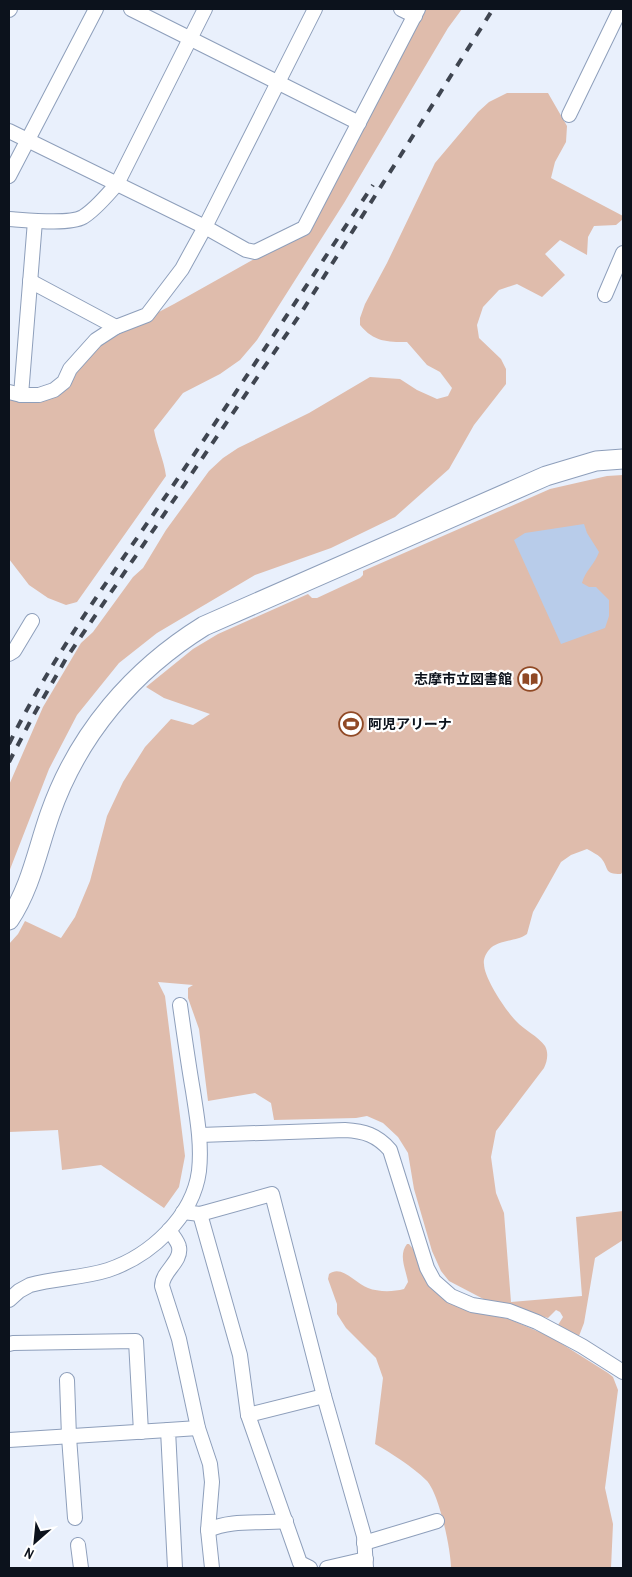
<svg xmlns="http://www.w3.org/2000/svg" width="632" height="1577" viewBox="0 0 632 1577" font-family="'Archivo Narrow','Noto Sans JP',sans-serif">
<style>
.green{fill:#dfbcac}
.water{fill:#b8ccea}
.lines{fill:none;stroke-linecap:round;stroke-linejoin:round}
.street-casing{stroke:#8e9fbb;stroke-width:16}
.secondary-casing{stroke:#8e9fbb;stroke-width:21}
.street{stroke:#fff;stroke-width:14}
.secondary{stroke:#fff;stroke-width:19}
.rail{stroke:#3f4550;stroke-width:4;stroke-dasharray:9 9;stroke-linecap:butt}
.labels{text-anchor:middle;stroke-width:4.5;stroke-linejoin:round;paint-order:stroke}
.poi-label{font-size:14px;font-weight:bold;fill:#0c121c;stroke:#fff;text-anchor:end}
</style>
<rect width="100%" height="100%" fill="#e9f0fc"/>
<g class="green">
<path d="M 426,9 L 462,9 L 448,28 L 344,203 L 257,340 L 240,360 L 220,374 L 183,393 L 154,430 C 157,446 164,460 166,476 L 77,602 L 66,605 L 48,598 L 29,585 L 9,559 L 9,395 L 70,385 L 80,366 L 102,342 L 174,304 L 288,240 L 301,238 L 306,233 L 325,203 Z"/>
<path d="M 507,93 L 548,93 L 567,126 L 566,142 L 555,162 L 551,178 L 623,216 L 623,219 L 616,225 L 594,226 L 588,237 L 587,255 L 560,240 L 545,254 L 565,275 L 542,297 L 517,284 L 499,290 L 483,307 L 477,325 L 479,338 L 501,359 L 506,369 L 506,384 L 474,425 L 449,469 L 395,517 L 331,548 L 255,575 L 157,633 L 119,663 L 77,715 L 49,769 L 9,872 L 9,785 L 43,707 L 81,643 L 93,632 L 133,577 L 143,568 L 166,530 L 209,471 L 223,458 L 238,448 L 309,413 L 370,377 L 400,379 L 417,390 L 437,399 L 448,396 L 452,388 L 440,372 L 427,365 L 407,342 C 387,342 374,342 360,325 L 360,318 L 365,304 L 387,263 L 435,163 L 478,112 L 489,102 Z"/>
<path d="M 623,475 L 623,871 L 621,874 C 603,874 610,869 601,858 C 597,854 592,852 587,849 L 571,855 L 561,862 L 533,912 L 527,934 C 517,942 498,939 489,950 C 486,953 483,960 484,964 C 484,978 506,1011 516,1021 C 524,1030 538,1036 545,1046 C 549,1053 547,1062 544,1068 L 496,1131 L 491,1157 L 496,1193 L 504,1213 L 511,1302 L 582,1296 L 576,1217 L 623,1211 L 623,1240 L 595,1258 L 584,1323 L 579,1336 L 558,1325 L 563,1317 L 560,1312 L 556,1310 L 548,1318 L 493,1304 L 449,1281 L 441,1271 L 432,1251 L 414,1189 L 408,1153 L 398,1137 L 383,1123 L 367,1116 L 356,1118 L 274,1120 L 271,1103 L 255,1093 L 208,1101 L 199,1029 L 188,998 L 188,988 L 193,985 L 158,982 L 165,996 L 185,1156 L 179,1187 L 164,1208 L 101,1165 L 62,1170 L 58,1130 L 9,1132 L 9,944 L 18,934 L 25,921 L 61,938 L 75,917 L 90,881 L 107,816 L 123,782 L 145,747 L 171,719 L 193,725 L 210,714 L 164,698 L 146,687 L 193,649 L 218,634 L 308,594 L 312,598 L 317,598 L 360,578 L 363,575 L 363,571 L 550,489 L 607,476 Z"/>
<path d="M 407,1244 L 409,1244 L 414,1250 L 426,1279 L 438,1294 L 446,1300 L 472,1312 L 509,1319 L 551,1337 L 608,1373 L 613,1377 L 618,1390 L 605,1488 L 613,1524 L 611,1568 L 451,1568 C 451,1550 439,1492 426,1480 C 413,1467 391,1453 375,1444 L 383,1378 L 376,1358 L 346,1328 L 337,1314 L 337,1304 L 328,1279 L 329,1274 C 342,1264 356,1284 368,1288 C 378,1292 393,1292 404,1289 L 408,1282 C 406,1270 398,1255 407,1244 Z"/>
</g>
<path class="water" d="M 584,524 L 587,533 L 599,552 C 595,564 585,571 582,583 L 589,587 L 596,587 L 609,600 L 609,616 L 605,628 L 561,644 L 514,540 L 525,533 Z"/>
<g class="lines">
<g class="street-casing">
<g id="street">
<polyline points="131,9 359,123"/>
<polyline points="401,9 415,16"/>
<polyline points="9,10 10,9"/>
<polyline points="569,115 618,14"/>
<polyline points="9,131 205,227 246,250 255,252 304,228 418,9"/>
<polyline points="9,176 96,9"/>
<path d="M 9,219 C 26,220 69,225 83,217 C 96,209 107,195 117,184 L 205,9"/>
<polyline points="30,281 116,327"/>
<polyline points="605,295 623,253"/>
<polyline points="9,392 21,395 39,395 54,390 64,382 70,369 96,340 116,327 147,315 182,269 205,227 315,9"/>
<polyline points="21,395 35,221"/>
<polyline points="9,654 14,651 32,621"/>
<path d="M 200,1135 L 345,1130 C 364,1131 377,1135 390,1150 L 427,1268 L 434,1281 L 451,1296 L 472,1305 L 509,1311 L 537,1322 L 582,1346 L 623,1372"/>
<polyline points="183,1212 200,1214 272,1194 324,1396 364,1536 366,1568"/>
<polyline points="200,1214 240,1355 248,1415 300,1563 310,1568"/>
<path d="M 169,1230 C 172,1235 178,1241 179,1247 C 182,1262 162,1271 162,1286 L 179,1339 L 198,1428 L 210,1464 L 212,1482 L 208,1530 L 212,1568"/>
<path d="M 9,1300 L 19,1291 L 30,1285 C 55,1278 83,1278 108,1270 C 150,1256 193,1217 199,1171 C 202,1144 197,1117 193,1091 C 188,1062 184,1033 180,1005"/>
<polyline points="9,1344 13,1343 136,1341 141,1432"/>
<polyline points="67,1380 69,1437 75,1518"/>
<polyline points="248,1415 324,1396"/>
<polyline points="9,1440 168,1430"/>
<path d="M 208,1530 C 232,1519 260,1524 286,1521"/>
<polyline points="364,1543 437,1521"/>
<polyline points="78,1545 81,1568"/>
<polyline points="175,1568 168,1430 198,1428"/>
<polyline points="327,1568 366,1559"/>
</g>
</g>
<g class="secondary-casing">
<path id="secondary" d="M 9,920 C 31,887 37,851 50,814 C 78,734 133,670 204,626 L 546,476 L 596,461 L 623,459"/>
</g>
<use href="#street" class="street"/>
<use href="#secondary" class="secondary"/>
<g class="rail">
<path d="M 9,744 C 54,653 115,571 172,487 C 240,387 306,286 373,185"/>
<polyline points="9,762 33,716 67,657 301,313 493,9"/>
</g>
</g>
<defs>
<g id="library-ring" transform="scale(1.25)"><circle r="9.5" fill="#fff" stroke="#904925" stroke-width="1.5"/><path d="M-6-4Q-3-5.5-.7-3.5V5Q-3 3-6 4ZM6-4Q3-5.5 .7-3.5V5Q3 3 6 4Z" fill="#904925"/></g>
<g id="stadium-ring" transform="scale(1.25)"><circle r="9.5" fill="#fff" stroke="#904925" stroke-width="1.5"/><path d="M0-5a6.5 5 0 1 0 0 10a6.5 5 0 1 0 0-10ZM-3.5-1.8h7v3.6h-7Z" fill="#904925"/></g>
</defs>
<g fill-rule="evenodd">
<use href="#library-ring" x="530" y="679"/>
<use href="#stadium-ring" x="351" y="724"/>
</g>
<g class="labels">
<g class="poi-label">
<text x="512" y="684">志摩市立図書館</text>
<text x="368" y="729" text-anchor="start">阿児アリーナ</text>
</g>
</g>
<rect width="632" height="1577" fill="none" stroke="#0c121c" stroke-width="20"/>
<g transform="translate(35 1542) rotate(207)" stroke="#ffffff" stroke-width="4" paint-order="stroke">
<path d="M0-4L9 19L0 12L-9 19Z" fill="#0c121c"/>
<text y="-8" font-size="14" font-weight="bold" text-anchor="middle" fill="#0c121c">N</text>
</g>
</svg>
